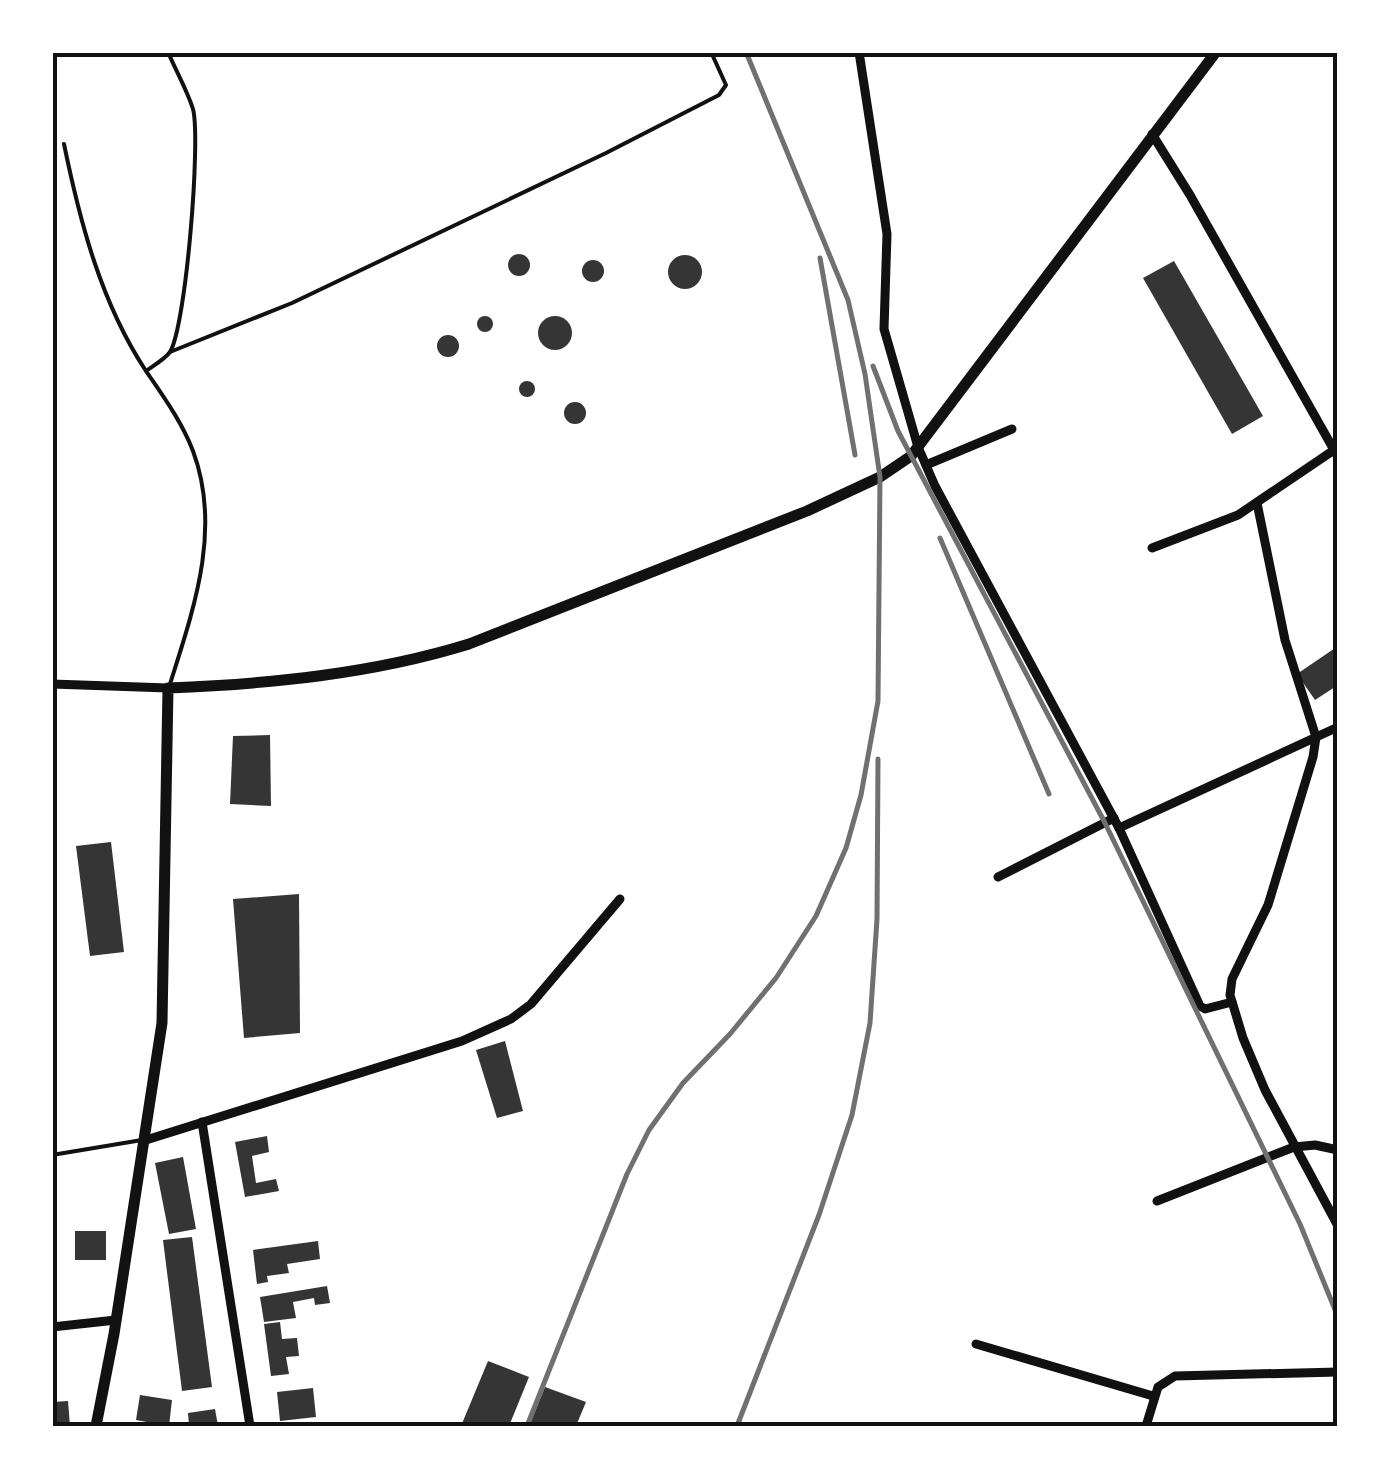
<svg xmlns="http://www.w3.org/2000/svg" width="1390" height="1479" viewBox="0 0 1390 1479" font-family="Overpass,sans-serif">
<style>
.building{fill:#353535}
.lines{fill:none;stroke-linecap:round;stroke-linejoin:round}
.service{stroke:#111;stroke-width:4}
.minor{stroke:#111;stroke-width:9}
.tertiary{stroke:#111;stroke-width:11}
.rail{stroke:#707070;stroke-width:5}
.neatline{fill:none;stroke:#111;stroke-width:4}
</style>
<rect width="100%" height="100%" fill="#fff"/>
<g class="building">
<circle cx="519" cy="265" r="11"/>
<circle cx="685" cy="272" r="17"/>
<circle cx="593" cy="271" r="11"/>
<polygon points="1174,261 1263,416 1232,434 1143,278"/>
<circle cx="485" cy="324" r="8"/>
<circle cx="555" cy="333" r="17"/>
<circle cx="448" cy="346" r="11"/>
<circle cx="527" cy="389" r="8"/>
<circle cx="575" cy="413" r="11"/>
<polygon points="1338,646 1338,685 1315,700 1297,674"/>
<polygon points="270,735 271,806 230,804 233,736"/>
<polygon points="111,842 124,952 90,956 76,846"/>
<polygon points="299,894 300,1033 244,1038 233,899"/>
<polygon points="505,1041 523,1111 497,1118 476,1050"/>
<polygon points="267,1136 269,1152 252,1156 256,1183 276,1179 279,1191 245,1197 235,1142"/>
<polygon points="183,1157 196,1229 169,1234 155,1163"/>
<rect x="75" y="1231" width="31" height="29"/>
<polygon points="192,1237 212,1387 182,1391 163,1240"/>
<polygon points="318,1241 320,1259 287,1264 289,1273 267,1276 268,1282 257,1284 253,1250"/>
<polygon points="327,1286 330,1303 315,1305 314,1298 293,1302 296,1318 264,1322 260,1297"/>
<polygon points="280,1322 282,1339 297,1338 299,1356 286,1357 289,1374 271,1376 264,1324"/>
<polygon points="488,1361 529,1377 509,1426 461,1426"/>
<polygon points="545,1387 586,1402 576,1426 529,1426"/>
<polygon points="313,1388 316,1417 280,1421 277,1392"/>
<polygon points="140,1395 172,1400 169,1426 136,1420"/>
<polygon points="68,1401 70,1426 52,1426 52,1402"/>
<polygon points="215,1409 218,1426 189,1426 188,1413"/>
</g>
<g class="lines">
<g class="service">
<path d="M 168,52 C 176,71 187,90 193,109 C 201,140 186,326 170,352 C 165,359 153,366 146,371 C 163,396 182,422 193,451 C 222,529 194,608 170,684"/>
<path d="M 64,144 C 80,222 101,303 146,371"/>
<polyline points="170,352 292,303 606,153 719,95 726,85 711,52"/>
<polyline points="52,1155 142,1140"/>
</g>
<g class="minor">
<polyline points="859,52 887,234 884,329 918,447 935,486 1119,828 1338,727"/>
<polyline points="1152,134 1190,195 1338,457"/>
<polyline points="926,465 1012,429"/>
<polyline points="1257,503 1285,640 1316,737 1313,757 1268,905 1232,979 1230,995 1243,1038 1265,1090 1338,1226"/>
<polyline points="1152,548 1238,515 1334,450"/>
<polyline points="52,684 168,688"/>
<polyline points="1119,828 1200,1006 1205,1009 1232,1002"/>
<polyline points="998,877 1114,818"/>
<polyline points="202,1122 250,1426"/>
<polyline points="146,1140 462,1041 511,1019 531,1004 620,899"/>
<polyline points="1157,1201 1294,1147 1315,1145 1338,1150"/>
<polyline points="52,1327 116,1320"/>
<polyline points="976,1344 1153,1396"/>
<polyline points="1146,1426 1158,1387 1175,1376 1338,1372"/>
</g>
<path class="tertiary" d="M 96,1426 L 114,1334 L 162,1023 L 168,688 C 269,684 372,674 469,644 L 807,511 L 880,477 L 911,456 L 1216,52"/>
<g class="rail">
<polyline points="820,258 855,455"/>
<polyline points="873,366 898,431 1105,823 1300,1224 1338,1317"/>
<polyline points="940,538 1049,794"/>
<polyline points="527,1426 627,1174 649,1130 683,1083 730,1034 776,978 816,916 846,848 861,795 878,701 880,477 865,374 848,300 746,52"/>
<polyline points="737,1426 819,1215 852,1115 870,1023 877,919 878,759"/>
</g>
</g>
<rect width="1390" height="1479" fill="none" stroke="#ffffff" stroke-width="110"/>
<rect x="55" y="55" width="1280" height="1369" class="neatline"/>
</svg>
